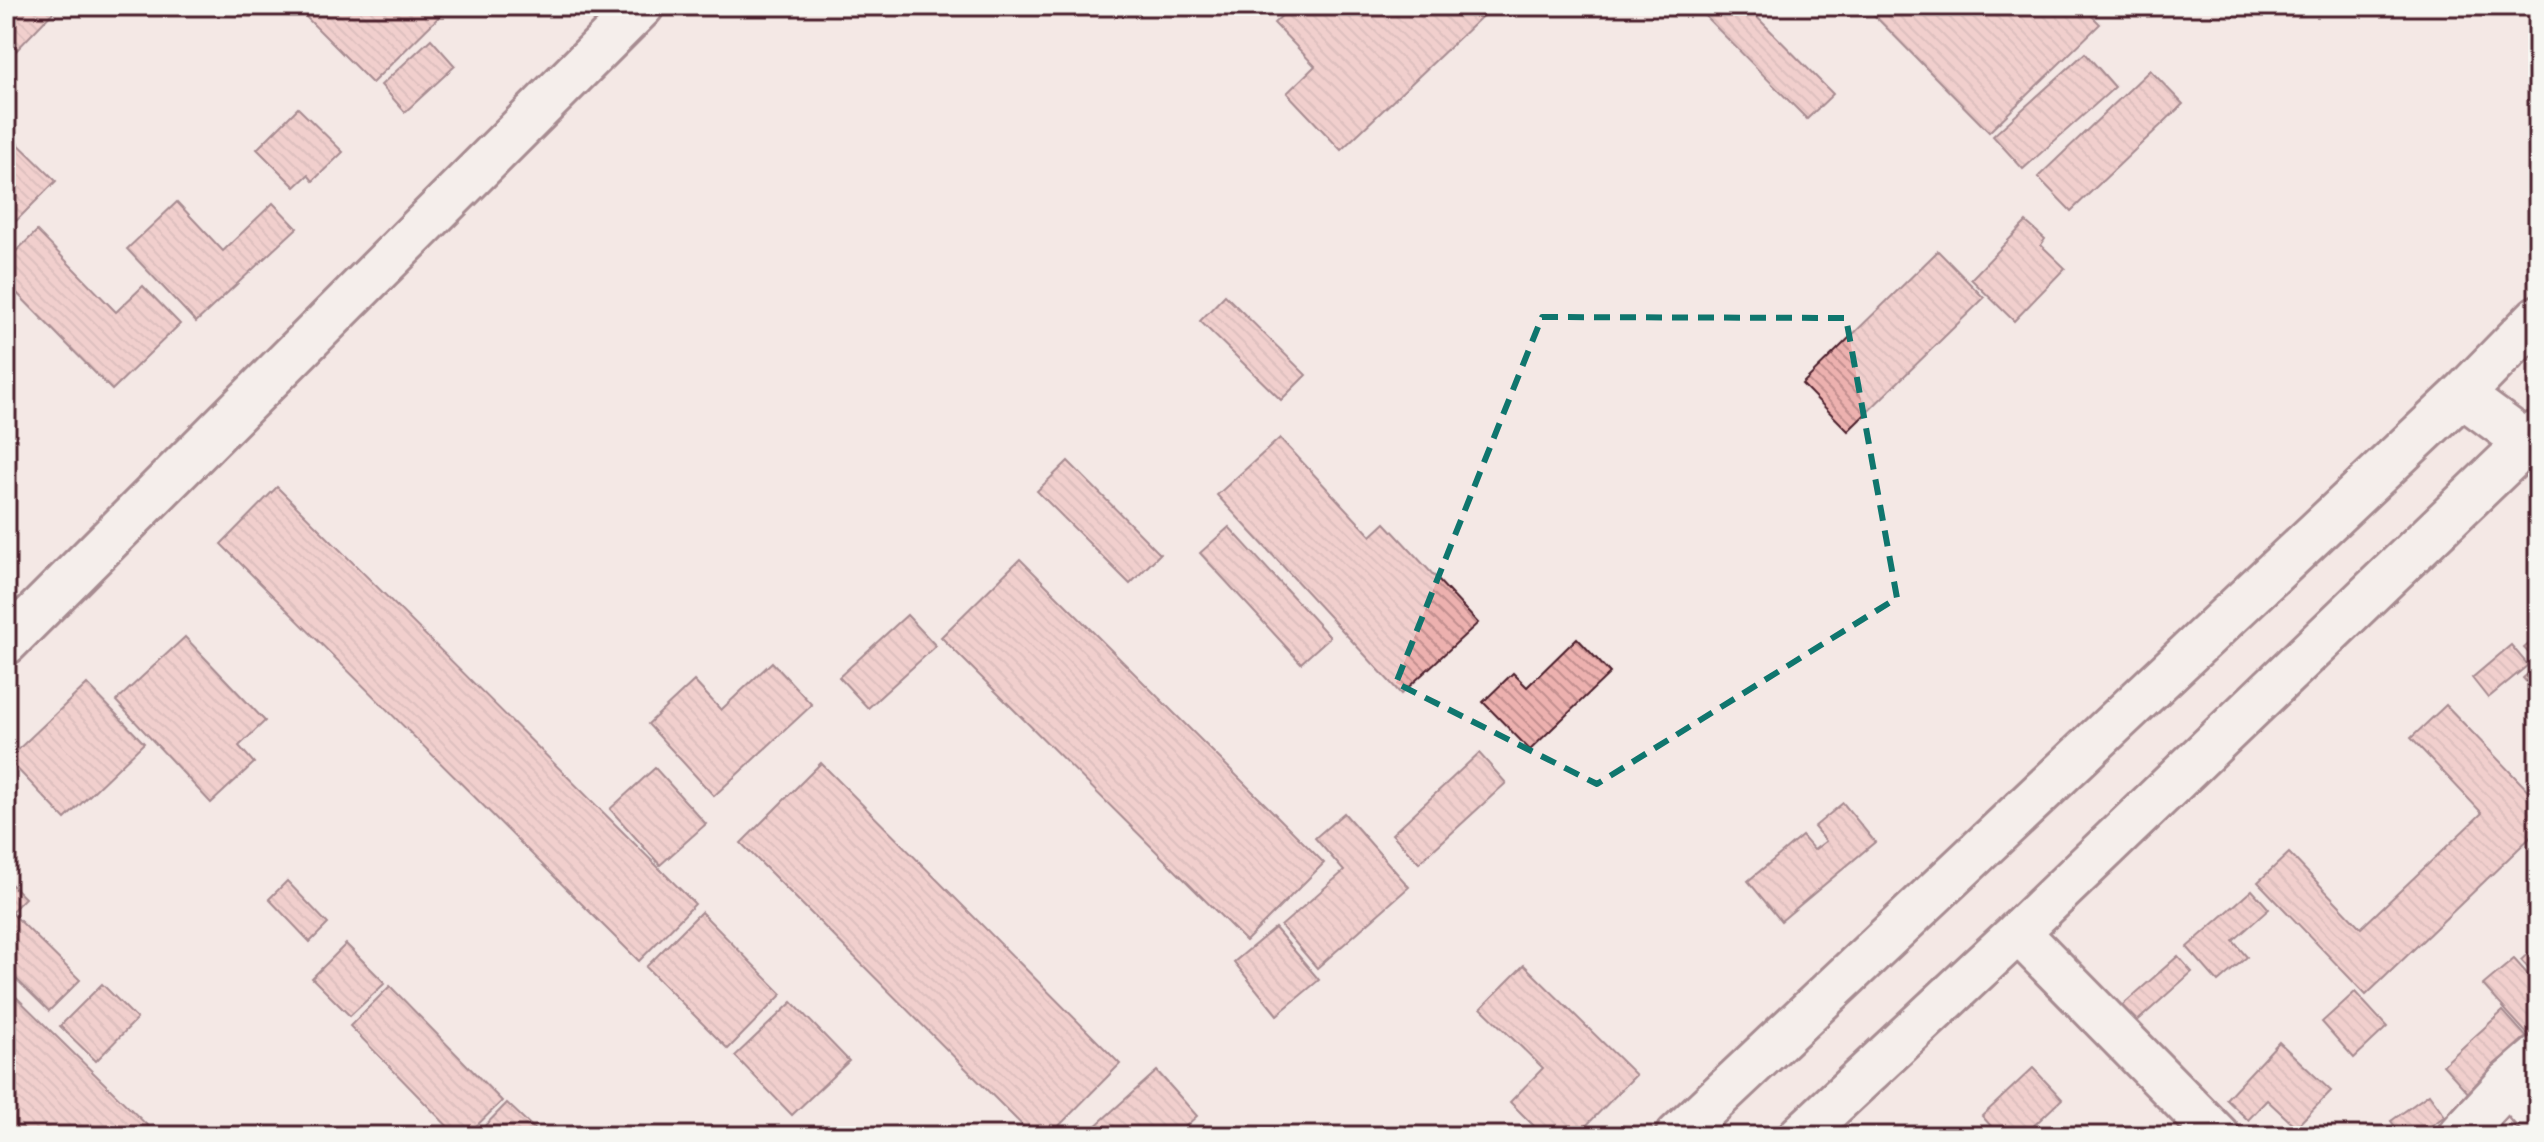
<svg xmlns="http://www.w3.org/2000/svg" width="2544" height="1142" viewBox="0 0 2544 1142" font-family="'Playpen Sans',sans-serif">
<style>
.building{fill:url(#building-back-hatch);stroke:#4a1f2b;stroke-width:2}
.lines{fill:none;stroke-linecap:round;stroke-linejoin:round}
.minor-casing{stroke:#4a1f2b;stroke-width:48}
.minor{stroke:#f6f6f2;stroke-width:42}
.marked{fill:none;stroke:#0f766e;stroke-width:6;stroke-dasharray:16 10;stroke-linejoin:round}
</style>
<defs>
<pattern id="building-back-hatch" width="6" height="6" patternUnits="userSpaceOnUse" patternTransform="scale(2)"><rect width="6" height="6" fill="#edb1af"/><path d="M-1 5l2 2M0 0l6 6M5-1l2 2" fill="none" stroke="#c28f8f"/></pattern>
</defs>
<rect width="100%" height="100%" fill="#f4e8e5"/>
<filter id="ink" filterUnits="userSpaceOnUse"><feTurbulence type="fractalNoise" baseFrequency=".0125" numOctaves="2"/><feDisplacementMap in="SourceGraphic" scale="16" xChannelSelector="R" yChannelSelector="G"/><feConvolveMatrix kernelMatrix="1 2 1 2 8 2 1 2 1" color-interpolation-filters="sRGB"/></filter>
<g filter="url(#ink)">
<g class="building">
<polygon points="6,6 59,6 10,57 6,53"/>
<polygon points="317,6 450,6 372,83 306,17"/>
<polygon points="1292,6 1493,6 1341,150 1287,93 1315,66 1274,23"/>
<polygon points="1713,6 1746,6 1833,94 1807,119 1704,15"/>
<polygon points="1865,6 2082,6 2100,24 1989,132"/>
<polygon points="431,39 455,66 405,112 381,85"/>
<polygon points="2085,53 2115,87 2023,169 1993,136"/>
<polygon points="2150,70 2183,104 2071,211 2038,177"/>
<polygon points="298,108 343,152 313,181 308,175 295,187 257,149"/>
<polygon points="6,132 56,181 6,231"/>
<polygon points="177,202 223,251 273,203 297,228 196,322 127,249"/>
<polygon points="2026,222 2045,239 2041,245 2065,268 2014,321 1971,279"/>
<polygon points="37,231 116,312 143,286 180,324 112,390 6,282 6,261"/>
<polygon points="1938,251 1984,298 1848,431 1802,384"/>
<polygon points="1225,295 1306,375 1281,400 1200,321"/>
<polygon points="1280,438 1371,536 1385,523 1478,623 1401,694 1217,495"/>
<polygon points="1068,461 1160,554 1130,584 1037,491"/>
<polygon points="277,487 695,904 639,961 221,544"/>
<polygon points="1229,527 1330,637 1301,663 1200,553"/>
<polygon points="1020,559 1324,863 1246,941 941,637"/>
<polygon points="907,615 936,646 868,708 839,677"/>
<polygon points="2538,636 2538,663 2524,648"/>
<polygon points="185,637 265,721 239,746 254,763 211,803 116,701"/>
<polygon points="1577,638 1610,673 1530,750 1483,702 1513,673 1527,687"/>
<polygon points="2511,645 2528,665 2488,698 2472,678"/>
<polygon points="772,662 812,705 714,796 648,724 694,681 721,710"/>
<polygon points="2538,665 2538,695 2523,678"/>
<polygon points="87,684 144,743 65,819 8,759"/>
<polygon points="2446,705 2538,801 2538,830 2366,995 2258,882 2289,853 2361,928 2482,813 2411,738"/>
<polygon points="1479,753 1506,783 1419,863 1392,834"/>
<polygon points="821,763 1120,1064 1049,1136 1033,1136 741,843"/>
<polygon points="655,768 706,824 660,865 610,809"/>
<polygon points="1843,803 1875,842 1781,921 1748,881 1802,836 1814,850 1826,841 1814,827"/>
<polygon points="1344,813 1409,887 1317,968 1281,926 1344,871 1315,838"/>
<polygon points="6,879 25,898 11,912 80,980 49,1011 6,969"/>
<polygon points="287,881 328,924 310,942 269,899"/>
<polygon points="2252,890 2269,909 2233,941 2247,957 2218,982 2187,947"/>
<polygon points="701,912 782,994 728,1049 646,967"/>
<polygon points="1275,928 1319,980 1277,1015 1234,962"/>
<polygon points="346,944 385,983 350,1016 312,978"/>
<polygon points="2538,944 2538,979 2521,960"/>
<polygon points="2178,956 2192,972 2134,1024 2119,1008"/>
<polygon points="2514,959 2538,986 2538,1046 2483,985"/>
<polygon points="1524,965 1636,1075 1576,1136 1544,1136 1510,1102 1543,1068 1481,1008"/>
<polygon points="102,984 137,1019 96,1061 60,1026"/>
<polygon points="390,986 502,1101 466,1136 457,1136 350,1026"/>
<polygon points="6,987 158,1136 6,1136"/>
<polygon points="2355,992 2387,1027 2354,1058 2322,1022"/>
<polygon points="792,1002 849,1061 792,1115 735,1056"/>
<polygon points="2503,1011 2530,1041 2471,1096 2443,1065"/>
<polygon points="2279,1042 2331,1091 2296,1127 2267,1100 2248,1120 2226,1099"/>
<polygon points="2033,1068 2062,1099 2023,1136 2000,1136 1982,1116"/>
<polygon points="1157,1071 1197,1116 1175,1136 1084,1136"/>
<polygon points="2429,1094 2445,1116 2417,1136 2402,1136 2391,1121"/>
<polygon points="507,1103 542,1136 475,1136"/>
</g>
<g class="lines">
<g class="minor-casing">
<g id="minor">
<polyline points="2462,395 2538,451"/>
<polyline points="6,643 642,6"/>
<polyline points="2018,932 2218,1136"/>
<polyline points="2508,1083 2538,1117"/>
<polyline points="1677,1136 2462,395 2538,317"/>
<polyline points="1800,1136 2018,932 2538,432"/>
<polyline points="2459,1136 2508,1083 2538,1057"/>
</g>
</g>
<use href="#minor" class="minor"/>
</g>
</g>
<path d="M0 0H2544V1142H0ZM 1542,317 L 1846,318 L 1897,598 L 1597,784 L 1396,683 Z" fill="#f4e8e5" fill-opacity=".55" fill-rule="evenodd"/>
<path class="marked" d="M 1542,317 L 1846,318 L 1897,598 L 1597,784 L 1396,683 Z"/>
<rect width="2544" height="1142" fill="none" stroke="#f6f6f2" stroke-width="32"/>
<rect x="16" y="16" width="2512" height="1110" fill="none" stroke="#4a1f2b" stroke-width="3" filter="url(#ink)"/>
</svg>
